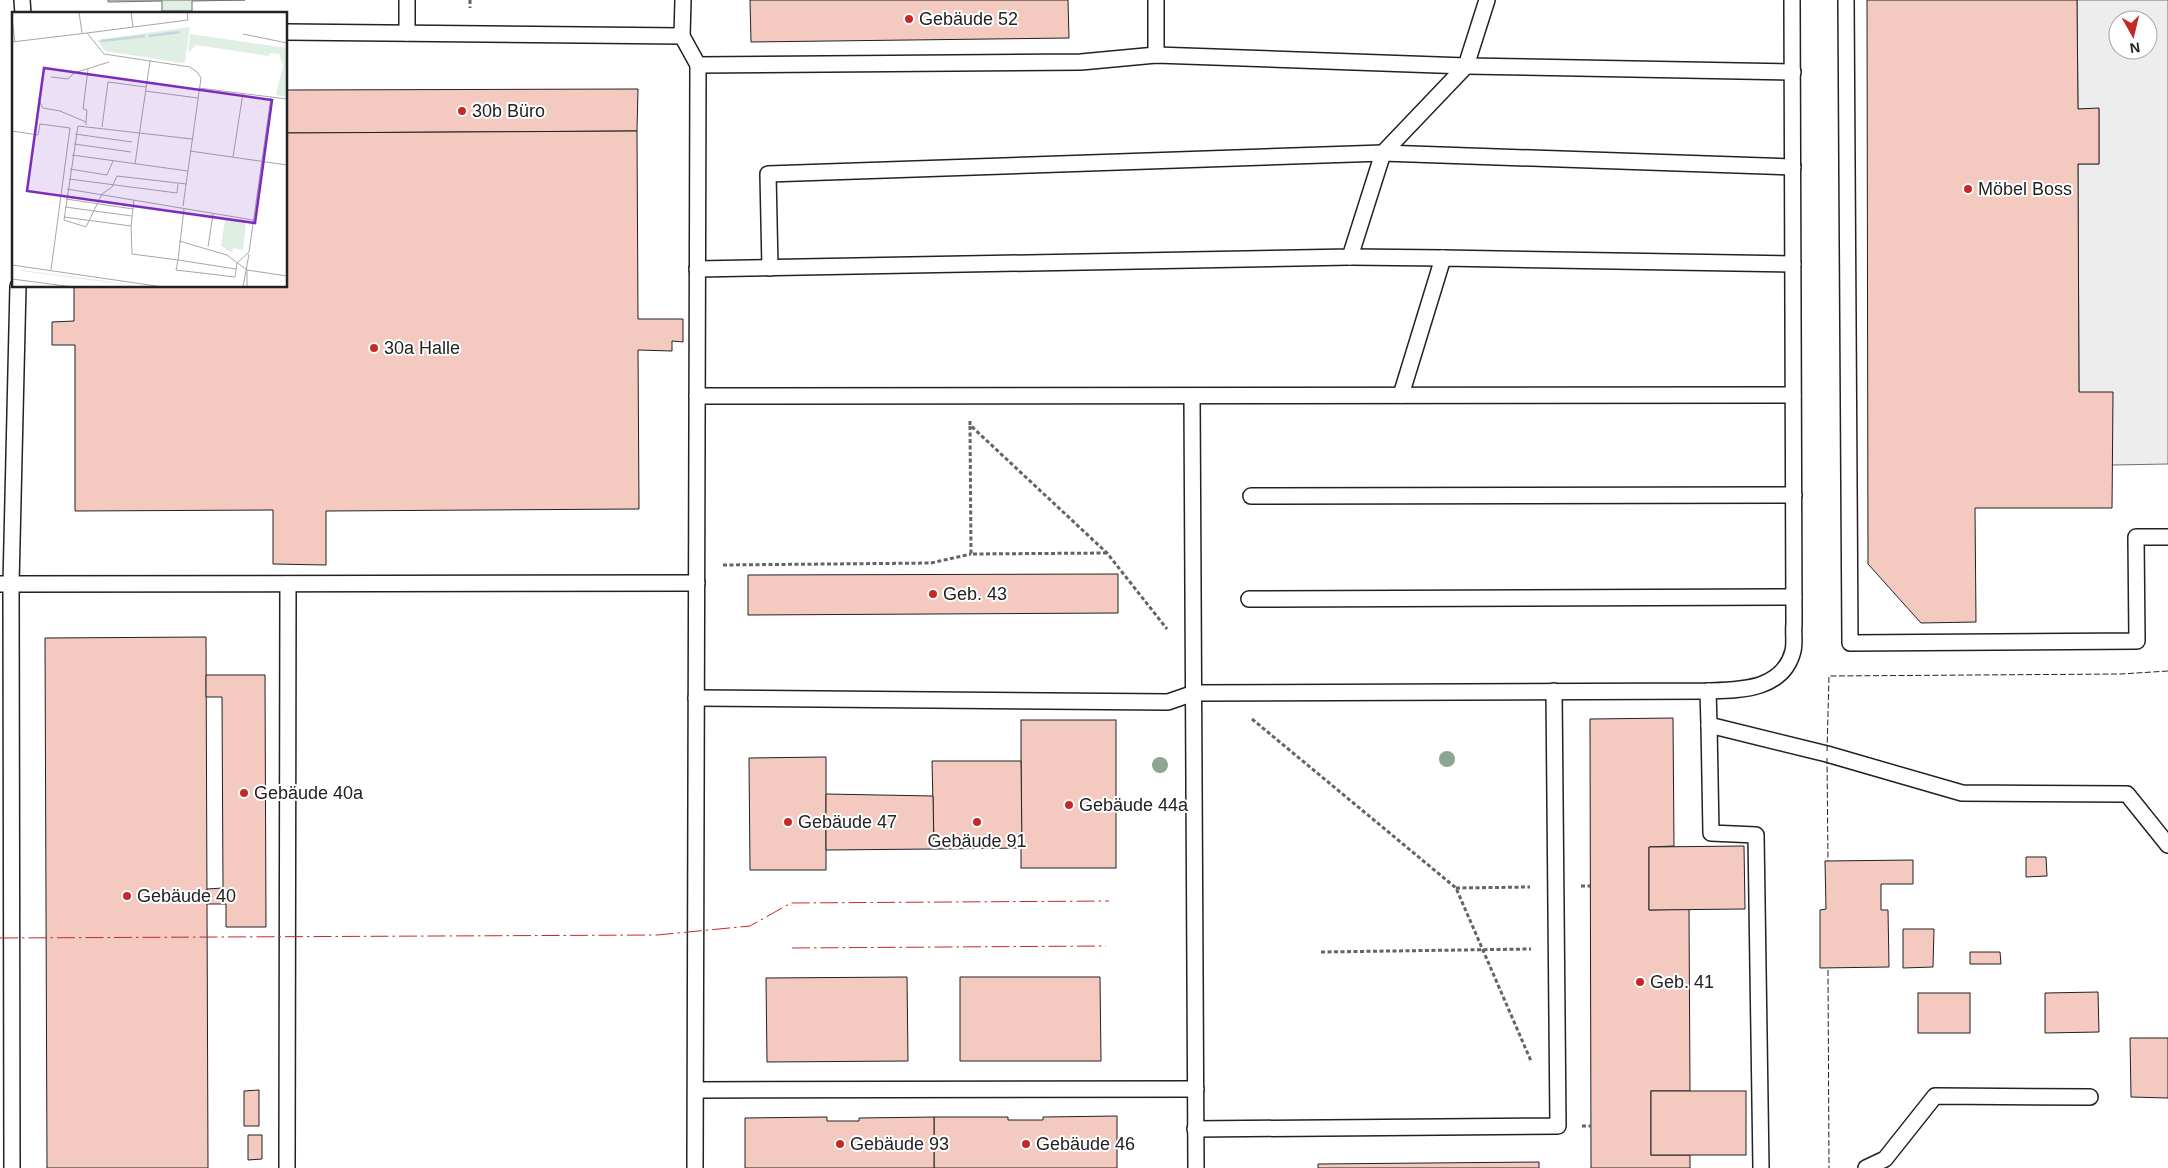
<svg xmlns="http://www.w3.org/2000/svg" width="2168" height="1168" viewBox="0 0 2168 1168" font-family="Arial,sans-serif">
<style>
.green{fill:#e0efe3;stroke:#6f6f6f}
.parking{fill:#ededed;stroke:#6f6f6f;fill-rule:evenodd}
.building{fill:#f3c9c0;stroke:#222}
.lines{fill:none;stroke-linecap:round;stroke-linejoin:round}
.lane-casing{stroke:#222;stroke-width:18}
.path{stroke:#646464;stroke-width:3;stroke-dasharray:4 2.5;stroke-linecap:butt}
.lane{stroke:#fff;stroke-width:15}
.fence{stroke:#222;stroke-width:1;stroke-dasharray:6 2.5;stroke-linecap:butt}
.power{stroke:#c62828;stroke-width:1;stroke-dasharray:18 4 2.5 4;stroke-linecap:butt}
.tree{fill:#8da692}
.poi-dot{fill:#c62828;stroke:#fff;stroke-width:2}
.labels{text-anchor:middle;stroke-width:4;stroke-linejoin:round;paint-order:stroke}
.poi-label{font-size:18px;fill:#222;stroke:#fff;text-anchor:start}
.inset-river{fill:none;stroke:#c7d3dd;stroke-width:2.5}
.inset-road{fill:none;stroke:#a7a7a7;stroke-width:1}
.view{fill:#7b2cbf;fill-opacity:0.15;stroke:#7b2cbf;stroke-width:2.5}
.inset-edge{fill:none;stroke:#222;stroke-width:2.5}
</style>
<rect width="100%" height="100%" fill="#fff"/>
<polygon class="green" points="108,0 245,0 192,1 192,11 162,11 162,1 108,2"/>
<path class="parking" d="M 2077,0 L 2168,0 L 2168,464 L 2112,465 L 2079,392 L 2078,164 L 2099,164 L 2099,109 L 2078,109 ZM 2118,20 L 2148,20 L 2148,50 L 2118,50 Z"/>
<g class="building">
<polygon points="750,0 1068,0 1069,38 751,42"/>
<polygon points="1867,0 2077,0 2078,109 2099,108 2099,164 2078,164 2079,392 2113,392 2112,508 1975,508 1976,622 1921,623 1868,564"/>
<polygon points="638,89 637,131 286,133 286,90"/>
<polygon points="637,131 638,319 683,319 683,342 672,341 672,351 638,350 639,509 326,511 326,565 273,564 273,510 75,511 75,345 52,345 52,322 74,321 74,286 286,286 286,133"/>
<polygon points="1118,574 1118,613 748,615 748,575"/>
<polygon points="206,637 208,1168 47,1168 45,638"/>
<polygon points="206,675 265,675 266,927 226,927 226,904 207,904 207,889 223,888 222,697 206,697"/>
<polygon points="1673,718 1674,846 1649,847 1649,910 1689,909 1690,1091 1651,1091 1651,1155 1690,1155 1690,1168 1591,1168 1590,719"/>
<rect x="1021" y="720" width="95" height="148"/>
<polygon points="826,757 826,870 750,870 749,758"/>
<polygon points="932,761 1021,761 1022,848 934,849"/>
<polygon points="826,794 933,796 934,849 826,850"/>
<polygon points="1744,846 1745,909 1649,910 1649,847"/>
<polygon points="2026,857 2046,857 2047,876 2026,877"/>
<polygon points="1913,860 1913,884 1881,884 1881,910 1888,910 1889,967 1820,968 1820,910 1826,909 1825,861"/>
<polygon points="1903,929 1934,929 1933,967 1903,968"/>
<polygon points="1970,952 2000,952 2001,964 1970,964"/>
<polygon points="907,977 908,1061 767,1062 766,978"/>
<polygon points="960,977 1100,977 1101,1061 960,1061"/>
<polygon points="2098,992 2099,1032 2045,1033 2045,993"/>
<rect x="1918" y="993" width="52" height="40"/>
<polygon points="2130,1038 2168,1038 2168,1098 2131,1097"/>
<polygon points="259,1090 259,1126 244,1126 244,1091"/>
<rect x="1651" y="1091" width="95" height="64"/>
<polygon points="1117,1116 1117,1168 934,1168 934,1117 1008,1117 1008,1120 1043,1120 1043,1117"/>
<polygon points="827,1117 827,1121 859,1121 859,1118 934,1117 934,1168 745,1168 745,1118"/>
<polygon points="248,1135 262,1135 262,1159 248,1160"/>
<polygon points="1539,1162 1539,1168 1318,1168 1318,1164"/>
</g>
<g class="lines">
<g class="lane-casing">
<g id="lane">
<polyline points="22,0 23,14"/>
<polyline points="407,0 407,33"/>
<polyline points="1846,0 1850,643 2137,641 2136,537 2168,537"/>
<polyline points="286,32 682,36 698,65 1081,62 1156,55 1466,66 1793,72"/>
<polyline points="682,36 683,0"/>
<polyline points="1156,55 1156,0"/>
<polyline points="1350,257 1443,258"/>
<polyline points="770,268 768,174 1383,153 1793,167"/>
<polyline points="697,269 1350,257 1383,153 1466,66 1487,0"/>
<polyline points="1401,395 1443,258 1793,264"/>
<polyline points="697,396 1793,395"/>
<polyline points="1192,396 1196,1168"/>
<polyline points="1251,496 1794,495"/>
<polyline points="0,584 697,583"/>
<polyline points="1249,599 1794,597"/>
<polyline points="1708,691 1709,725 1827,754 1962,793 2127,794 2168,845"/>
<path d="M 696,698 L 1168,702 L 1194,693 L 1708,691 C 1741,690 1783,690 1793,651 C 1795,643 1793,632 1794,624 L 1792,0"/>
<polyline points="1709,725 1711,833 1756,835 1761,1168"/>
<polyline points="696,1090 1196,1089"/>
<polyline points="1195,1129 1558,1126 1554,691"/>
<polyline points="12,1168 11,584 18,286"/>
<polyline points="287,1168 288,584"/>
<polyline points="695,1168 698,65"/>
<polyline points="1866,1168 1885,1159 1935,1096 2090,1097"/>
</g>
</g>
<g class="path">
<polyline points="470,0 470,8"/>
<polyline points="970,421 970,425 1107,553 1167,629"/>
<polyline points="970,426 971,554 1107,553"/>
<polyline points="723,565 931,563 971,554"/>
<polyline points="1252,719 1456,888 1531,1061"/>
<polyline points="1581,886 1590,886"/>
<polyline points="1456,888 1530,887"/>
<polyline points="1321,952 1531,949"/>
<polyline points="1582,1126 1591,1126"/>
</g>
<use href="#lane" class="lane"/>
<g class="fence">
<polyline points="1827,751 1829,676 2121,674 2168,671"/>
<polyline points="1827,758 1828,861"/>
<polyline points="1828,970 1829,1168"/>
</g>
<g class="power">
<polyline points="0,938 657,935 750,926 791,903 1109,901"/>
<polyline points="792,948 1106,946"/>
</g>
</g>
<g class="tree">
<circle cx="1447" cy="759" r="8"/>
<circle cx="1160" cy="765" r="8"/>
</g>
<g class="poi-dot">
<circle cx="909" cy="19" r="5"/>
<circle cx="462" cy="111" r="5"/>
<circle cx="1968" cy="189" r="5"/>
<circle cx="374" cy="348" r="5"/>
<circle cx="933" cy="594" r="5"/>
<circle cx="244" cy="793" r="5"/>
<circle cx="1069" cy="805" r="5"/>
<circle cx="788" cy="822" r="5"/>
<circle cx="977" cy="822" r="5"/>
<circle cx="127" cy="896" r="5"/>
<circle cx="1640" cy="982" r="5"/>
<circle cx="840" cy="1144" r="5"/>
<circle cx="1026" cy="1144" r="5"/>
</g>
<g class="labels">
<g class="poi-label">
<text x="919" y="25">Gebäude 52</text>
<text x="472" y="117">30b Büro</text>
<text x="1978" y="195">Möbel Boss</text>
<text x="384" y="354">30a Halle</text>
<text x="943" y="600">Geb. 43</text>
<text x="254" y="799">Gebäude 40a</text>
<text x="1079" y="811">Gebäude 44a</text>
<text x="798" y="828">Gebäude 47</text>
<text x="977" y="847" text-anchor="middle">Gebäude 91</text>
<text x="137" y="902">Gebäude 40</text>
<text x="1650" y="988">Geb. 41</text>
<text x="850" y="1150">Gebäude 93</text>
<text x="1036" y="1150">Gebäude 46</text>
</g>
</g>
<g transform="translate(12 12)">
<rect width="275" height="275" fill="#fff"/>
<path d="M 178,15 L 173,50 L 170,51 L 93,39 L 85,28 ZM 178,22 L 275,36 L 275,85 L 264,83 L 271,53 L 267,42 L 258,41 L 257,44 L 184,33 L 176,41 ZM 213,207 L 234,210 L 231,238 L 221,236 L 220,241 L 209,234 ZM 9,258 L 87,268 L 123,274 L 9,259 Z" fill="#e0efe3"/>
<path class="inset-river" d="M 137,24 L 168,20M 89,29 L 133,24"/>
<path class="inset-road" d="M 67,0 L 70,21M 119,0 L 121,15M 0,6 L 3,30M 75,21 L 176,8 L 175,0M 231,22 L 275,31M 0,30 L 75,21 L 92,42 L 178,55 L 185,60 L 189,66 L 171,194M 39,65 L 56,67 L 62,61 L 97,50M 187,76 L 275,87M 133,79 L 186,86M 26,87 L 31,96 L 48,99 L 74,110 L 74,113M 74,110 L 75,98 L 71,97 L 76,57M 90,115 L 96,70 L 134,75M 0,119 L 26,123 L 28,112 L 58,116 L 39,258M 63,122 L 120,130M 62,132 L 119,140M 178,139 L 275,153M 60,143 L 176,159M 221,145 L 231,81M 123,152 L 138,49M 58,157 L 95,163 L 101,149M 57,167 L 165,181 L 166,172M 174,172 L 105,164 L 100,175 L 90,182 L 74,215 L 52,208 L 66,114 L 180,127M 55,177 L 241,208M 54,187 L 121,197M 122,188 L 119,214 L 120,242 L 166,248 L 164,258 L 223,265 L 225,251 L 237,240 L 259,85M 53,195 L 120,204M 172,197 L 166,248 L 224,257M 52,205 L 119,214M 167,229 L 215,243 L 235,258 L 275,264M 196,235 L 201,202M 0,253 L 151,275M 0,267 L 61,275M 231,275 L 237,242M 235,275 L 235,258"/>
<path class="view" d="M 32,56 L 260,88 L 243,211 L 15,179 Z"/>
<rect width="275" height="275" class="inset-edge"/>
</g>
<g transform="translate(2133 35) rotate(172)"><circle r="24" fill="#ffffff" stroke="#a7a7a7"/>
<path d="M0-4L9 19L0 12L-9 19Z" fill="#c62828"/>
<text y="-8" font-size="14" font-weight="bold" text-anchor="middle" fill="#222222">N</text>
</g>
</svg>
